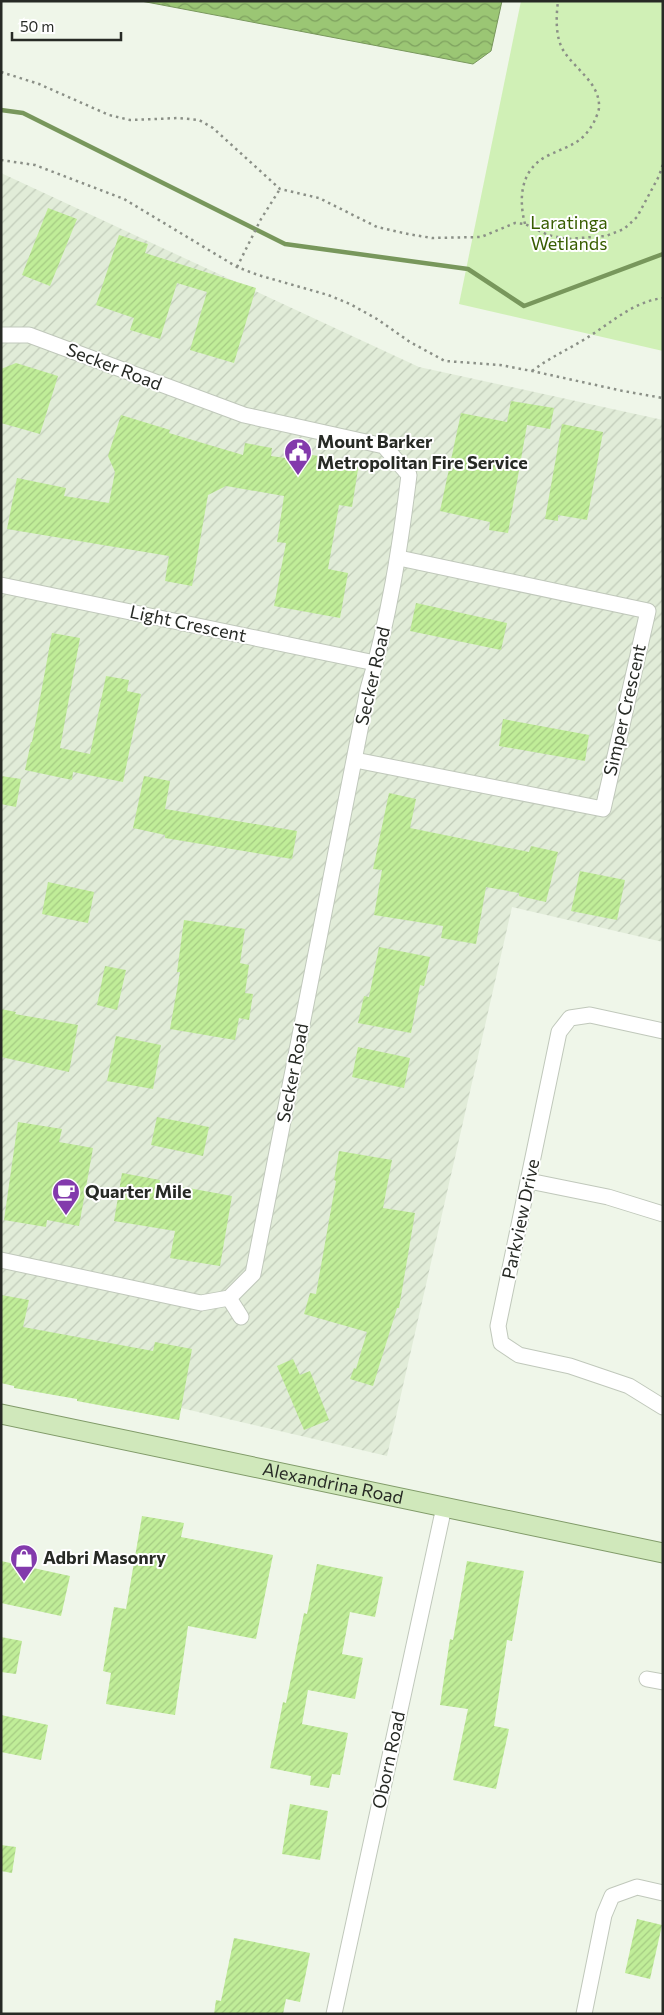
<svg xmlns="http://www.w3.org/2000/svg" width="664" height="2015" viewBox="0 0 664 2015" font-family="Commissioner,sans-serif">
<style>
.industrial{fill:url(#industrial-furrows)}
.park{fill:#d0f0b6}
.water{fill:url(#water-waves);stroke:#78975c}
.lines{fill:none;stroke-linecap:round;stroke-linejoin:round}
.stream{stroke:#78975c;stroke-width:4.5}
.building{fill:url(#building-hatch)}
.minor-casing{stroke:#c0c8bb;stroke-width:17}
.major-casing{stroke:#819b69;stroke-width:21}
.path{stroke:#8b9087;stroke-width:2.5;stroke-dasharray:2.5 4;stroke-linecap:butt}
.minor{stroke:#fff;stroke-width:15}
.major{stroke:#d0e8bb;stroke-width:19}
.labels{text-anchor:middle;stroke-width:4;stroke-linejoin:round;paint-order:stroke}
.park-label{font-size:18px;fill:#385d00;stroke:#fff}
.street-label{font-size:18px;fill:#272a25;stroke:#fff}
.poi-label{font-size:18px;font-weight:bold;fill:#272a25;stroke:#fff;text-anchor:start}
</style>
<defs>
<pattern id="industrial-furrows" width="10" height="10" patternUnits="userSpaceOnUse" patternTransform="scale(1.25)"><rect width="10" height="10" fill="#e1ecd8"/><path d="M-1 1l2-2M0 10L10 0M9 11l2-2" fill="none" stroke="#c1cbb9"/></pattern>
<pattern id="water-waves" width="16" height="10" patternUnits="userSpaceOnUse" patternTransform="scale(1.25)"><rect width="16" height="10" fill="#9bc674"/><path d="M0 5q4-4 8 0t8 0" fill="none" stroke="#7ea15f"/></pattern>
<pattern id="building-hatch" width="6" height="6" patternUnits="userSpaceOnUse" patternTransform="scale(1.25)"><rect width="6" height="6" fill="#c0ed98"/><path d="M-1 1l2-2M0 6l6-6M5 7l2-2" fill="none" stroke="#a5cb83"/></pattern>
</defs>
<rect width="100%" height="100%" fill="#eff6e9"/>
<polygon class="industrial" points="1,173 419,367 663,420 663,942 512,907 387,1456 1,1366"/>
<polygon class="park" points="521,1 663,1 663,351 459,304"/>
<polygon class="water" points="141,1 502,1 491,51 473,64"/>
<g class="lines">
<polyline class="stream" points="1,110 23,113 285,244 468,269 524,306 663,254"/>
</g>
<g class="building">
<polygon points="48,208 77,219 50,286 22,275"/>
<polygon points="119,235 148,244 145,253 256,288 234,363 190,350 207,292 177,283 160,339 130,330 134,318 96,305"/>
<polygon points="16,363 58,376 40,434 1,423 1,369"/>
<polygon points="511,401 554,408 550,429 527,425 508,533 489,530 490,522 440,511 461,413 507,422"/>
<polygon points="121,415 170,430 169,433 243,455 245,443 272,448 271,456 300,460 301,453 359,463 352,507 339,505 328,569 348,573 340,618 274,606 286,543 277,542 284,496 226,486 208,495 192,586 165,581 169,556 7,529 17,478 66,488 64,496 109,503 115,472 108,456"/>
<polygon points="562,424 603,432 587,520 558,515 558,521 545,519"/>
<polygon points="416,603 507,623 501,650 410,631"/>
<polygon points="52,633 80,638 60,748 90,754 106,676 129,680 127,691 141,694 123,782 73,772 72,780 25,770 31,742 32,742"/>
<polygon points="503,719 589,735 585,761 499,746"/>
<polygon points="1,776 21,779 16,807 1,804"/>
<polygon points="144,776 170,781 165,809 297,831 292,859 165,838 165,835 133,828"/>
<polygon points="389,793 416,799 410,828 529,852 531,846 558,852 546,902 519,896 519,893 486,887 476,944 441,938 443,926 374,915 382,870 373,869"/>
<polygon points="580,871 625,880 617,920 571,911"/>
<polygon points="48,882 94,892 88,923 42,914"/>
<polygon points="184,920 245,929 240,963 249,965 245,993 253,994 249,1020 239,1018 235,1040 170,1029 180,972 177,972"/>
<polygon points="379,947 430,957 424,986 420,985 411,1033 358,1023 364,996 369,997"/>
<polygon points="105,966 126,970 117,1010 97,1005"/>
<polygon points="1,1009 16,1012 15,1014 78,1025 69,1072 1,1057"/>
<polygon points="116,1036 161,1045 153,1089 107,1081"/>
<polygon points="358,1047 410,1058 404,1088 352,1077"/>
<polygon points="157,1117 209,1127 203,1156 151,1145"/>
<polygon points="18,1122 62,1129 59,1142 93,1148 79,1226 47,1220 46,1227 4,1220"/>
<polygon points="339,1151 392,1160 383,1208 415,1213 399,1308 397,1308 373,1386 350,1379 354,1368 356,1369 367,1332 304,1314 310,1293 316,1294 336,1181 334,1180"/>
<polygon points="122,1173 160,1180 158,1192 181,1196 183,1187 232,1196 220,1266 170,1258 175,1231 114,1221"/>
<polygon points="1,1295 29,1300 23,1327 153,1351 155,1342 192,1349 179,1420 77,1401 77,1399 14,1388 14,1386 1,1383"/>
<polygon points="293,1359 300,1375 310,1371 329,1420 304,1430 277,1366"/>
<polygon points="142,1516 184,1523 181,1537 273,1555 256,1639 188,1626 175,1715 106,1704 111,1673 103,1671 114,1607 126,1609"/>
<polygon points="1,1561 70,1576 61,1616 1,1603"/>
<polygon points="467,1561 524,1571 512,1641 507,1640 494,1726 509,1729 496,1789 453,1780 468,1709 440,1705 450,1639 453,1640"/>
<polygon points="317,1564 383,1577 375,1617 350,1612 342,1654 363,1658 355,1699 308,1690 302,1724 348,1733 340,1775 332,1774 329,1788 310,1785 311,1776 270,1768 283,1702 286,1703 304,1613 307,1614"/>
<polygon points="1,1637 22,1641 16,1674 1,1672"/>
<polygon points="1,1715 48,1725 41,1760 1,1752"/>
<polygon points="290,1804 328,1811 320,1860 282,1854"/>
<polygon points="1,1845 16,1847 12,1873 1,1871"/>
<polygon points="637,1919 662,1925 650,1979 625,1973"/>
<polygon points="234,1938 310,1953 300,2002 286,1999 283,2014 214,2014 216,2000 221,2001"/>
</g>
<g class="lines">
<g class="minor-casing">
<g id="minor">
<path d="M 1,335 L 29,335 L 244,415 L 384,446 L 409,475 C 400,548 389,619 368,689 L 253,1274 L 229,1298 L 201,1303 L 1,1260"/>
<polyline points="1,585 375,663"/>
<polyline points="355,760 603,809 648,611 399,558"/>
<polyline points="663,1031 590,1015 570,1018 559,1032 498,1326 501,1343 519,1355 570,1366 629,1386 663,1407"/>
<polyline points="529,1181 608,1197 663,1214"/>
<polyline points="229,1298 241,1317"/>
<polyline points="647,1679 663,1682"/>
<polyline points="334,2014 444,1507"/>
<polyline points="584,2014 604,1915 612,1896 637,1887 663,1893"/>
</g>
</g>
<g class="major-casing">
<g id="major">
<path id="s1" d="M 1,1414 L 663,1553"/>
</g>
</g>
<g class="path">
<polyline points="1,72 39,84 109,115 130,120 179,118 199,120 213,128 280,189 319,198 377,227 408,234 432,238 481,237 515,223 525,224 548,235 567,239 606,236 624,229 637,217 659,176 663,164"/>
<polyline points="1,160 35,165 124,199 237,267 258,275 328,295 350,304 377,319 410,342 445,361 500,365 532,371 623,391 663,398"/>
<path d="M 525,224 C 518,197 521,168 549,155 C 570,145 582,144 594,122 C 596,117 600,110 599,104 C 598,83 576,69 565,53 C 555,39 556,18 558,1"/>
<polyline points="237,267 261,219 280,189"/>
<path d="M 532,371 C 549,358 567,350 585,339 C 610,324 632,302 663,298"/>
</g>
<use href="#minor" class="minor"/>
<use href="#major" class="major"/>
</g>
<defs>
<g id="civic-pin" transform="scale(1.4375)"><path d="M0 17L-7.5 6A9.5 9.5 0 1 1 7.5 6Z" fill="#833aac" stroke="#fff"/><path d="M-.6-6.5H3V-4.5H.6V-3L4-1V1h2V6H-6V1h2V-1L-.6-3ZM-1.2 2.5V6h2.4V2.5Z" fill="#fff"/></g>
<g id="cafe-pin" transform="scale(1.4375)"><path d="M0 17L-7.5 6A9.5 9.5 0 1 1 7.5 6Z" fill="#833aac" stroke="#fff"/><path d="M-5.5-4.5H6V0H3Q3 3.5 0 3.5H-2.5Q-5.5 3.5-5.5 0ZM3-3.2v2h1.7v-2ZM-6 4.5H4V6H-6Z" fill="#fff"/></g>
<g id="shop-pin" transform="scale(1.4375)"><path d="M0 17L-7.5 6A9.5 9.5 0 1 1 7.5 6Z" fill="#833aac" stroke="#fff"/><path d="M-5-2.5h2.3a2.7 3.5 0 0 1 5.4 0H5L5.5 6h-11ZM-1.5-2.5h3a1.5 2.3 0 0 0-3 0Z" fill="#fff"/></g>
</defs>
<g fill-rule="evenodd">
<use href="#civic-pin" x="298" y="452"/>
<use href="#cafe-pin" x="66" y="1192"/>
<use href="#shop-pin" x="24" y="1558"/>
</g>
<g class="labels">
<g class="park-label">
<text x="569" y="229">Laratinga<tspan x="569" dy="21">Wetlands</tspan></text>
</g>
<g class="street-label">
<text transform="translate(114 367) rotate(21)" y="6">Secker Road</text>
<text transform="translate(188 624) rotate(12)" y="6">Light Crescent</text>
<text transform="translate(373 676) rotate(-77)" y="6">Secker Road</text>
<text transform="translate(625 710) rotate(-77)" y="6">Simper Crescent</text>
<text transform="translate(293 1073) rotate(-79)" y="6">Secker Road</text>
<text transform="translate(521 1219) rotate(-78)" y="6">Parkview Drive</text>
<text dy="6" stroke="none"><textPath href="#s1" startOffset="339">Alexandrina Road</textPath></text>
<text transform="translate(389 1760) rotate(-78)" y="6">Oborn Road</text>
</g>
<g class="poi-label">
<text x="317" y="448">Mount Barker<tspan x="317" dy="21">Metropolitan Fire Service</tspan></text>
<text x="85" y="1198">Quarter Mile</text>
<text x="43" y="1564">Adbri Masonry</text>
</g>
</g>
<rect width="664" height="2015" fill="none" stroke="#272a25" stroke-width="5"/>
<path d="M12 32v8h109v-8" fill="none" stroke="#272a25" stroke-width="2.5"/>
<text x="20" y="32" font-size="15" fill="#272a25" stroke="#ffffff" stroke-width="4" paint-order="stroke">50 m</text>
</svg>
